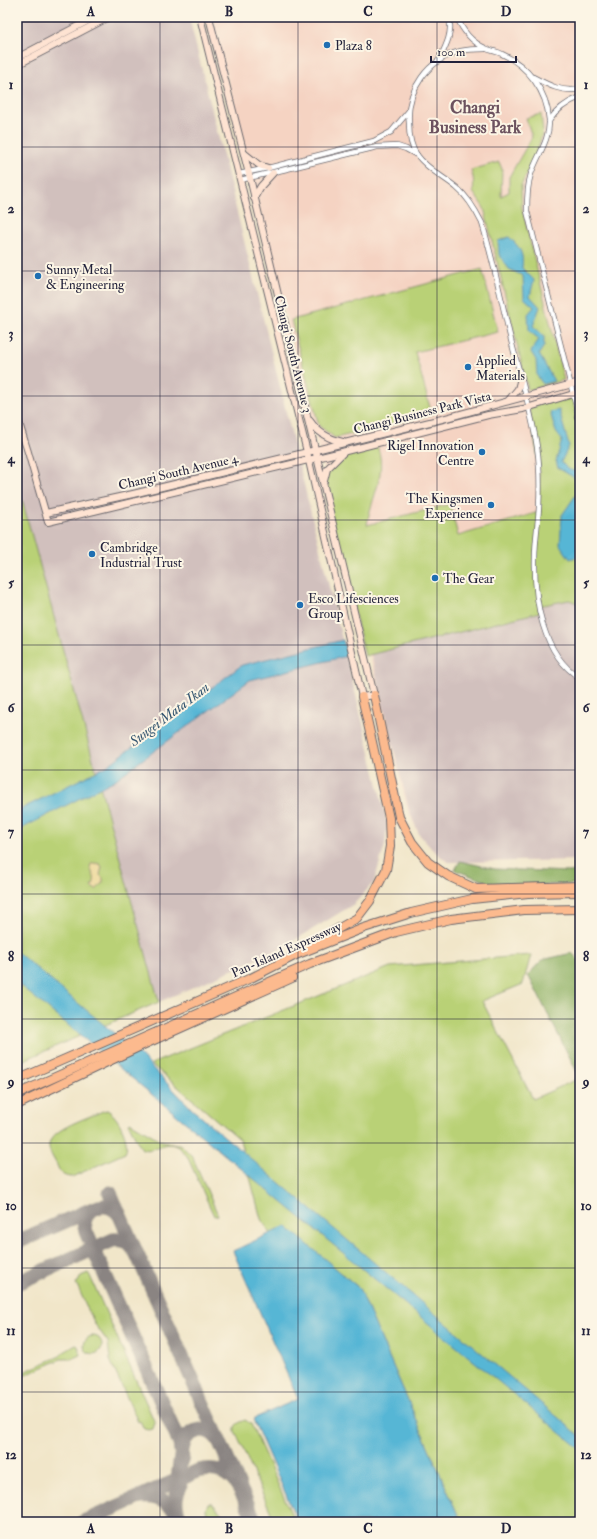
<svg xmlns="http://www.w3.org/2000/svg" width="597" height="1539" viewBox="0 0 597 1539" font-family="'IM FELL Double Pica',serif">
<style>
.built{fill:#f5d3c2}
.industrial{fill:#d1c0bd}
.green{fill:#b9d176;stroke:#6e7a58}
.forest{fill:#92b367;stroke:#5a6a51}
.sand{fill:#eeda9e;stroke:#887e6c}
.water{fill:#57b6d5;stroke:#3c6c88}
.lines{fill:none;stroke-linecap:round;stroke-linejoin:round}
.taxiway{stroke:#8a8482;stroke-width:15}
.street-casing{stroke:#6a676d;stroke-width:6}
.secondary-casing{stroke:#6a676d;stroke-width:8}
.highway-casing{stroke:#6a676d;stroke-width:10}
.street{stroke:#fff;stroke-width:4.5}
.secondary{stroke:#fee3d2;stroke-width:6}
.highway{stroke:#fcba8e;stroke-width:8}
.grid{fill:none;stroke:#22223b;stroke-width:1;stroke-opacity:0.55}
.poi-dot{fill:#1f6fb2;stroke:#fcf5e5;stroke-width:1.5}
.labels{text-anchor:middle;stroke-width:4;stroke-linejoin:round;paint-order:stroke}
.poi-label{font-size:13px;fill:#22223b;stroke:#fcf5e5;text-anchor:start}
.street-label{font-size:13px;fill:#22223b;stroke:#fcf5e5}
.water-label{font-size:14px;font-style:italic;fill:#355671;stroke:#fcf5e5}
.district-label{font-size:17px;font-weight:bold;fill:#6c525f;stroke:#fcf5e5}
.neatline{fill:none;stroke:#22223b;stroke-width:1.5}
.grid-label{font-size:13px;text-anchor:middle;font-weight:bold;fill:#22223b}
</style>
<rect width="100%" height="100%" fill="#fcf5e5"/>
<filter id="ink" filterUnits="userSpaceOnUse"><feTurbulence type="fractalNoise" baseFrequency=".025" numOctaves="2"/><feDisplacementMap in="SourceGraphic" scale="8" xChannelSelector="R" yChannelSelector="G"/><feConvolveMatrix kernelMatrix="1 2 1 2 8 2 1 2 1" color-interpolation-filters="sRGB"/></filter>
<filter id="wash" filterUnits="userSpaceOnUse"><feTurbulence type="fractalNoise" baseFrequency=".012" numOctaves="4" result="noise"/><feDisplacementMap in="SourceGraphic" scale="16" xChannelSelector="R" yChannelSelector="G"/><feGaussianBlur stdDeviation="0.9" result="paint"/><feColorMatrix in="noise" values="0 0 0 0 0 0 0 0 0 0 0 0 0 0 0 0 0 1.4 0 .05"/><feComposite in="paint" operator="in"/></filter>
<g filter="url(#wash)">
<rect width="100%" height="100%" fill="#f1e6c9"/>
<polygon class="built" points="212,17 580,17 580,860 447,862 432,849 419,834 408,810"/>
<g class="industrial">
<polygon points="17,17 189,17 387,822 385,845 374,882 354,904 282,948 159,1002 17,481"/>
<polygon points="569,600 580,604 580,860 448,862 432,849 419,834 409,810 371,654 540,612 539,607"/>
</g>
<g class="green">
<path d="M 541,114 L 543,131 L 537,152 L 521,186 L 522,208 L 564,380 L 528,390 L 484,208 L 473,192 C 474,184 474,178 471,170 L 499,162 L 502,169 L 501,196 L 509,192 L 509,177 L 532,137 L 526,118 Z"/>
<polygon points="482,269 498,332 415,352 432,415 335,438 319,426 291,320"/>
<path d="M 573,394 L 580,422 L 580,604 L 569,600 L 539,606 L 540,612 L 365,656 L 324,486 L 327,469 L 346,451 L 376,443 C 389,472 371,497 367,525 L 450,504 L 458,536 L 539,512 L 539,466 L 529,407 Z"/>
<polygon points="17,481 159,1002 17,1063"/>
<polygon points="531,955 523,984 482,1001 533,1099 580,1078 580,1522 461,1522 359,1288 286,1227 271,1234 261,1219 240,1140 151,1064 390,967"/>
<path d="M 107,1110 C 118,1115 131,1142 125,1153 L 72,1177 C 63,1177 60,1173 57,1165 C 54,1159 48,1151 49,1145 C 50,1129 90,1117 103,1111 Z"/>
<path d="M 130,1122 L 162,1141 L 181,1145 L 192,1156 L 218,1215 L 214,1216 L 187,1156 C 168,1131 158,1154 142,1149 L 138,1143 L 129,1124 Z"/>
<polygon points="88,1273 90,1276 155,1423 153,1429 149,1430 144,1429 140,1421 138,1422 110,1360 108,1342 94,1323 76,1283 78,1282 81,1276"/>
<circle cx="93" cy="1345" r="9"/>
<polygon points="76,1345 78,1346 80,1355 71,1359 61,1359 17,1379 17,1375 60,1356 64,1352"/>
<path d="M 245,1420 L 251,1424 L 295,1522 L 275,1522 L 235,1431 C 234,1424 239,1423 245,1420 Z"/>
<polygon points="208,1503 212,1503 229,1522 208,1522 206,1509"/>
</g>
<g class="forest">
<polygon points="460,861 495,869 570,872 580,870 580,884 498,886 455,870"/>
<polygon points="572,953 580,961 580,1071 577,1072 528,975 542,960"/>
</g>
<path class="sand" d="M 95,863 L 100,864 L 102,867 L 100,875 L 103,878 L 103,882 L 96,890 L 92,887 C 97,876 93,877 90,867 L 91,864 Z"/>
<g class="water">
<path d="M 509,237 C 520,247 524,253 522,268 L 534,280 L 530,296 L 540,307 L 533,326 L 544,336 L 544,346 L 539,354 L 554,381 L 543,384 L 537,376 L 536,360 L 531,352 L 539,339 L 529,331 L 528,314 L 534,307 L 524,298 L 523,276 L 509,269 L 499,255 L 498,241 Z"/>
<polygon points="559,410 569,446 561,462 568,469 580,473 580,481 558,468 556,461 562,440 556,432 550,412"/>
<polygon points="580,489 580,556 570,559 560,545 562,515"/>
<polygon points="343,640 347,656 250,680 115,780 17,831 17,811 107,766 242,665"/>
<polygon points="17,952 140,1055 193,1110 580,1436 580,1449 17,983"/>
<polygon points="286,1226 359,1288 461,1522 298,1522 254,1422 255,1418 298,1399 233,1251"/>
</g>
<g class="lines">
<g class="taxiway">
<polyline points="110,1193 240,1488"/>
<path d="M 119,1214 C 109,1203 97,1204 87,1214 L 84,1222 L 86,1232 L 180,1444 L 182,1458"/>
<polyline points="17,1242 93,1209"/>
<path d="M 17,1283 L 113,1240 C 123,1239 130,1242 134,1250"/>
<path d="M 180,1487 C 173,1499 176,1510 181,1522"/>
<path d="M 176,1496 C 178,1483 180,1450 185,1440 C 188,1434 195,1431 201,1430 C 209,1430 215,1434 219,1441"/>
<path d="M 141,1497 C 157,1495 170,1502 178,1516"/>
<path d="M 83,1522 L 198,1471 C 235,1462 243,1495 255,1522"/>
</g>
</g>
</g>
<g filter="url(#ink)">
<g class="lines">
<g class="street-casing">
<g id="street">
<path d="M 457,17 C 462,30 472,42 485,48 C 490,51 497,51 502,54 C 528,66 547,91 549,120 C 550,140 537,156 531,174 C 527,186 527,199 527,211 L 580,422"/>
<path d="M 485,49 C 477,49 469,49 461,51 C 428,59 406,90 409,123 C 409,134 411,147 417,155 C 428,170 444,177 457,188 C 468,197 476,211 482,223 C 493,259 500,295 509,332 C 518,370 531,407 537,447 C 540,466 540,487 539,507 C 538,524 535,541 535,558 C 534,600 542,654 580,678"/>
<path d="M 439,60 C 446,46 453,33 449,17"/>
<path d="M 533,77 C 548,85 563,93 580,89"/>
<path d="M 549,121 C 557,109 567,102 580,97"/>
<polyline points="239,174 268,168 374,141 391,132 408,112"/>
<polyline points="240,180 295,167 377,147 397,146 406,149 417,155"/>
</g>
</g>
<g class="secondary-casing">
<g id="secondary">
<polyline points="200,17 307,452 362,697 374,695 250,178 209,17"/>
<polyline points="17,58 95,17"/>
<polyline points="17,65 109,17"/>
<polyline points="244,153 259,165 268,168"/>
<polyline points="254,198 261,186 273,173"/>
<polyline points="508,401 518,389 521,378"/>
<polyline points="578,416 580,409"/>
<polyline points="17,417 28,452 48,522 346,451 488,415 523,409 580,392"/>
<path d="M 310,421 C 318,433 328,439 343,442"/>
<polyline points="324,481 327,469 344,452"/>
<polyline points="46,513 133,494 316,450 446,418 580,382"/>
</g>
</g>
<g class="highway-casing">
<g id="highway">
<polyline points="374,695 399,817 412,842 428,862 448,876 476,889 580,886"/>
<polyline points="306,947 357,918 370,901 386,870 390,846 389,818 362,697"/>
<polyline points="17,1080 251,978 298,954 364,928 411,913 472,899 528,893 580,892"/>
<polyline points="17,1094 310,964 396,932 451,919 524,910 580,909"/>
<polyline points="17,1105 143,1045 292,978"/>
</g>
</g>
<use href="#street" class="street"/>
<use href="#secondary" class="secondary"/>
<use href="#highway" class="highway"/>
</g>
</g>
<path class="grid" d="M 160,17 L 160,1522M 298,17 L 298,1522M 437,17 L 437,1522M 17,147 L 580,147M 17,271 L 580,271M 17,396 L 580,396M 17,520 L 580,520M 17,645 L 580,645M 17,770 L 580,770M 17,894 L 580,894M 17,1019 L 580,1019M 17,1143 L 580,1143M 17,1268 L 580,1268M 17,1392 L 580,1392"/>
<g class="poi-dot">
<circle cx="327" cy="45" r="4"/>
<circle cx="38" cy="276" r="4"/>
<circle cx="468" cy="367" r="4"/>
<circle cx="482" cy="452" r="4"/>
<circle cx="491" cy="505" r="4"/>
<circle cx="92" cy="554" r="4"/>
<circle cx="435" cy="578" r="4"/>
<circle cx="300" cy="605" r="4"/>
</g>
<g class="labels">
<g class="poi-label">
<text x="335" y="50">Plaza 8</text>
<text x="46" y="274">Sunny Metal<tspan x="46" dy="15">&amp; Engineering</tspan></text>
<text x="476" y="365">Applied<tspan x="476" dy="15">Materials</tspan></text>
<text x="474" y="450" text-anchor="end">Rigel Innovation<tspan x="474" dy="15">Centre</tspan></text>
<text x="483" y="503" text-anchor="end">The Kingsmen<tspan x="483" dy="15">Experience</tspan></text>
<text x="100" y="552">Cambridge<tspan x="100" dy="15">Industrial Trust</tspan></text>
<text x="443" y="583">The Gear</text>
<text x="308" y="603">Esco Lifesciences<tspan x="308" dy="15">Group</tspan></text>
</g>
<g class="street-label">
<text transform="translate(294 354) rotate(76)" y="5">Changi South Avenue 3</text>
<text transform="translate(422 412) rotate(-14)" y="5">Changi Business Park Vista</text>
<text transform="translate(178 471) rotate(-13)" y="5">Changi South Avenue 4</text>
<text transform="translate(286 949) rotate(-24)" y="5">Pan-Island Expressway</text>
</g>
<g class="water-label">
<text transform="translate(169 714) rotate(-37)" y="5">Sungei Mata Ikan</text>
</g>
<g class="district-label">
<text x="475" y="113">Changi<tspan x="475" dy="20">Business Park</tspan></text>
</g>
</g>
<rect width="597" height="1539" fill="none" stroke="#fcf5e5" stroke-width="44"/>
<path d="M431 56v6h85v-6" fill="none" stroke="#22223b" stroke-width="2"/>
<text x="437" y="56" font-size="12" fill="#22223b" stroke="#fcf5e5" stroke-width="3" paint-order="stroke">100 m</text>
<rect x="22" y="22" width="553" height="1495" class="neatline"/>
<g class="grid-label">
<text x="91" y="16">A</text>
<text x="229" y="16">B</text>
<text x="368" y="16">C</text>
<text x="506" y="16">D</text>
<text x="11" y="89">1</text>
<text x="586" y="89">1</text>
<text x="11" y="213">2</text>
<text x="586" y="213">2</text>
<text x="11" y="338">3</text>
<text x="586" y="338">3</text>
<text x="11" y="463">4</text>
<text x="586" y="463">4</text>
<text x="11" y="587">5</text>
<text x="586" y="587">5</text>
<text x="11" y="712">6</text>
<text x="586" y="712">6</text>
<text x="11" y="836">7</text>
<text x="586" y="836">7</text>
<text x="11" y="961">8</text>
<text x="586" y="961">8</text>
<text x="11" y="1086">9</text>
<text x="586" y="1086">9</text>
<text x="11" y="1210">10</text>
<text x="586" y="1210">10</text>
<text x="11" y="1335">11</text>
<text x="586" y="1335">11</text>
<text x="11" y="1459">12</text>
<text x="586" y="1459">12</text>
<text x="91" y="1533">A</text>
<text x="229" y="1533">B</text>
<text x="368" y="1533">C</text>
<text x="506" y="1533">D</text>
</g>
</svg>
